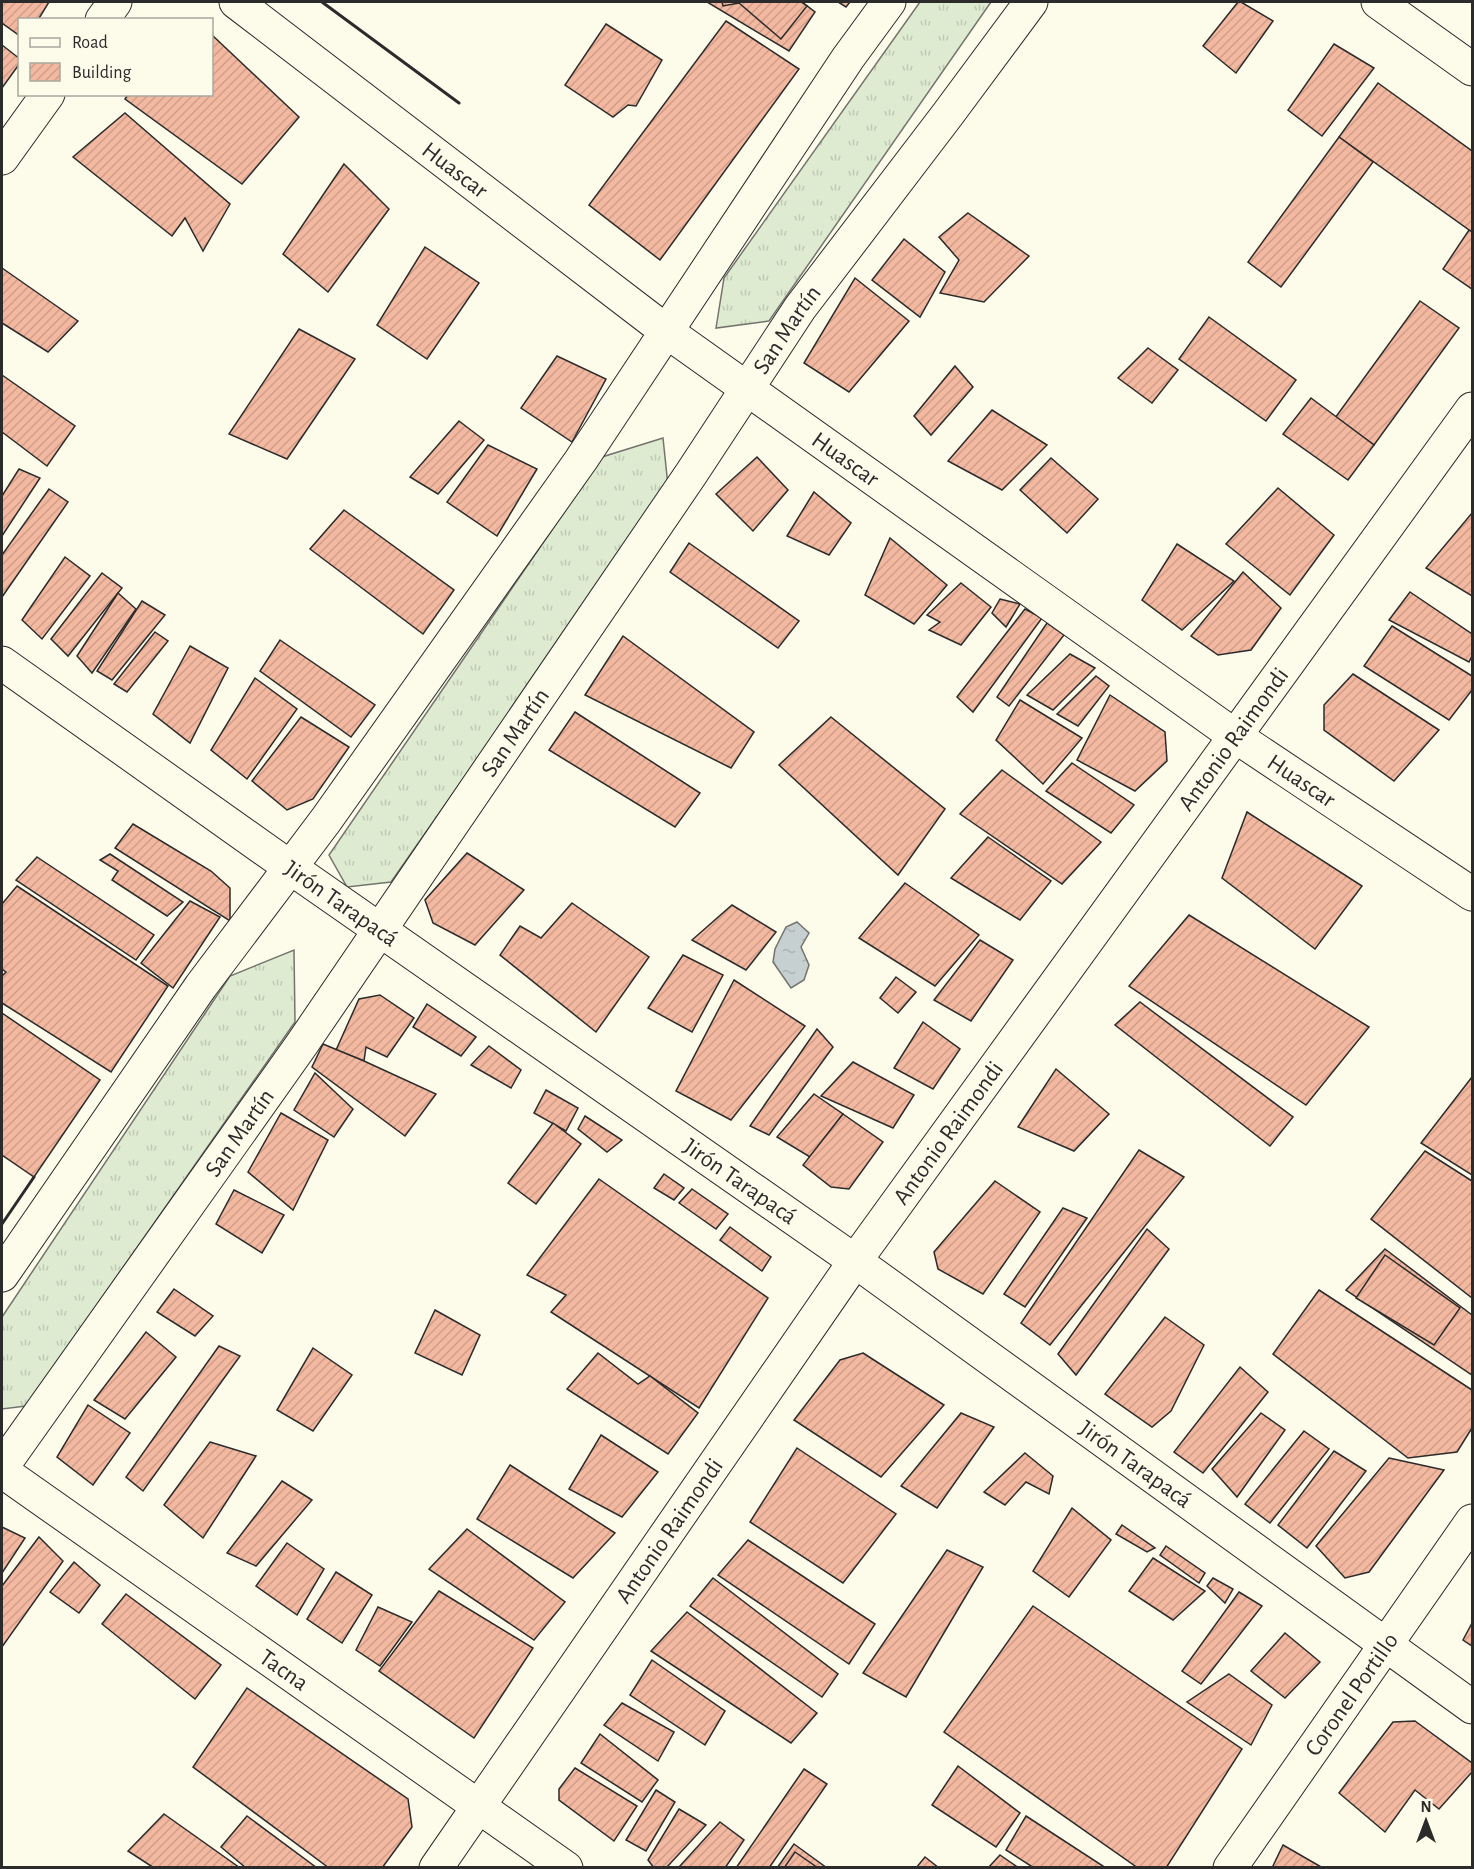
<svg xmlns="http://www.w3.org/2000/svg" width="1474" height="1869" viewBox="0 0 1474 1869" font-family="'Alegreya Sans',sans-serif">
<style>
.grass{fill:url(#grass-tufts);stroke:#74746e;stroke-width:1.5}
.water{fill:url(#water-ripples);stroke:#74746e;stroke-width:1.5}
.building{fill:url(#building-hatch);stroke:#2b2b2b;stroke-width:1.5}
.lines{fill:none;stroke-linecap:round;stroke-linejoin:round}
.street-casing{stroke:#2b2b2b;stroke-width:35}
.secondary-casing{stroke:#2b2b2b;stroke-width:35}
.street{stroke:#fdfbea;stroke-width:33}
.secondary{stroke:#fdfbea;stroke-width:33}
.wall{stroke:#2b2b2b;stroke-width:3}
.labels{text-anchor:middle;stroke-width:4.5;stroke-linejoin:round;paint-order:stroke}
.street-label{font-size:24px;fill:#2b2b2b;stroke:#fdfbea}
</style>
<defs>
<pattern id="grass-tufts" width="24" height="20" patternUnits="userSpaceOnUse" patternTransform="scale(1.5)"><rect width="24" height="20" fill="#deebd1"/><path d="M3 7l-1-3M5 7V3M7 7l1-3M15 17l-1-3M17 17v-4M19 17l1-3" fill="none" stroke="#bfcab4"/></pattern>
<pattern id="water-ripples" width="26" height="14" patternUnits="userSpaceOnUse" patternTransform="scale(1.5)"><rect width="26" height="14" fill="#c7d0d0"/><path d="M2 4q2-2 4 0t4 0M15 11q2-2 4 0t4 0" fill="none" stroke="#abb3b3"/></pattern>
<pattern id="building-hatch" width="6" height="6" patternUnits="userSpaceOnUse" patternTransform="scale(1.5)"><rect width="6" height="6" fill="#f2b8a0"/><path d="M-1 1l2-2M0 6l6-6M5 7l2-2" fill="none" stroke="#d09e8a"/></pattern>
</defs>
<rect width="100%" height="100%" fill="#fdfbea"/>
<g class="grass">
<polygon points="920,2 991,2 769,321 716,328 724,278"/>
<polygon points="663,438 668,486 391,882 347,887 329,855 602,457"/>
<polygon points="294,950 295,1022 26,1406 2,1409 2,1317 230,976"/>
</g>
<polygon class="water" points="797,922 809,933 801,947 809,965 804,980 791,988 773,962 775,949 786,927"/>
<g class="building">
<polygon points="2,2 49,2 38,20 20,20 20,36 2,23"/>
<polygon points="707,2 802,2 815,12 789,51"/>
<polygon points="722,2 801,2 807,6 781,39 739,3 723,6"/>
<polygon points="838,2 850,2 846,7"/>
<polygon points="1238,2 1241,2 1273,21 1236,73 1203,46"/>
<polygon points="726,21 799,69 660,260 589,205"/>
<polygon points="606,24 662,60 636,106 628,105 613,117 565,85"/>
<polygon points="212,35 299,117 242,184 125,99 128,94 212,94"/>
<polygon points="1334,44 1374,68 1322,136 1288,110"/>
<polygon points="2,45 20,59 20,63 2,88"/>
<polygon points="1378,83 1472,151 1472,232 1339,137"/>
<polygon points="125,113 230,204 203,251 185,218 172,236 73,157"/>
<polygon points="1339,137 1373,162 1281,287 1248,262"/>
<polygon points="344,164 389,209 328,292 283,254"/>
<polygon points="968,213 1029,256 984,302 940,293 959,260 939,237"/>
<polygon points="1469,230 1472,232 1472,289 1443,269"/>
<polygon points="904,239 945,272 920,317 872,280"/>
<polygon points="425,247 479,283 427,359 377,325"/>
<polygon points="2,268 78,321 48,352 2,323"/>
<polygon points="855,278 909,321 849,392 804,363"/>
<polygon points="1420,301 1459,328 1374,445 1335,418"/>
<polygon points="1209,317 1296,380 1266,421 1179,359"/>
<polygon points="299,329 355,359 287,459 229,434"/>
<polygon points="1148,348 1178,370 1152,403 1118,378"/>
<polygon points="557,356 606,379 572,442 521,408"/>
<polygon points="955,366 973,387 931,435 914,416"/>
<polygon points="2,375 75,426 47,466 2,432"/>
<polygon points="1311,398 1374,445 1348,480 1283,434"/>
<polygon points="992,410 1047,445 1002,490 948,461"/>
<polygon points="459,421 484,440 438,494 410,477"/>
<polygon points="488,445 537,469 497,536 447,502"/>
<polygon points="757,457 788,490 753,531 716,494"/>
<polygon points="1051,458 1098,499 1067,533 1020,490"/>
<polygon points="19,469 40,478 2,536 2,496"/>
<polygon points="1278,488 1334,535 1290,595 1226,544"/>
<polygon points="49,489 68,502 2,597 2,555"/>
<polygon points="814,492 851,523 829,555 787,536"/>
<polygon points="344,510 454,590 423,634 310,549"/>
<polygon points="1472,513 1472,596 1426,568"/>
<polygon points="890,538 947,585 914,624 865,595"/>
<polygon points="689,543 799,621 778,648 670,572"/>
<polygon points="1177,544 1234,581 1182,630 1142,600"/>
<polygon points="65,557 90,576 42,639 22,620"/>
<polygon points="1243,572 1281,608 1251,650 1218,655 1191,636"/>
<polygon points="102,573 122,588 68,656 51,639"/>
<polygon points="961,583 991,607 961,645 929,630 940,622 927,615"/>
<polygon points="1410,592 1472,634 1472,656 1469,662 1389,620"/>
<polygon points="118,593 136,609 92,673 77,656"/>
<polygon points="1000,599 1020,604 1006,627 992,613"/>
<polygon points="142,601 165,615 112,680 97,671"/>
<polygon points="1025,609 1042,618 973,712 957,697"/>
<polygon points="1047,623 1064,635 1009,706 997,697"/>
<polygon points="1392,626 1472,676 1472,690 1449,720 1364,666"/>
<polygon points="155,632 168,641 127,692 114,684"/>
<polygon points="623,636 754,732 731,768 585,695"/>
<polygon points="280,640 375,705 351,737 260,671"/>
<polygon points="190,646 228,668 190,743 153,714"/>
<polygon points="1070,654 1095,668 1053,710 1027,695"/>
<polygon points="1353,674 1439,730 1394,781 1324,730 1324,705"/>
<polygon points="1096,676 1109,686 1078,726 1057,714"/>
<polygon points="255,678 297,709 247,779 211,750"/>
<polygon points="1110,695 1165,732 1167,761 1135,791 1077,760"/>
<polygon points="1020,700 1082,738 1043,784 996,740"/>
<polygon points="575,712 700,793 675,827 549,750"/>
<polygon points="301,717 349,747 313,799 287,810 252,781"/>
<polygon points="831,717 945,809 898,875 779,765"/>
<polygon points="1072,763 1134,805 1111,833 1046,791"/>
<polygon points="1002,770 1101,842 1062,884 960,814"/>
<polygon points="1247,812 1362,886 1315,949 1222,878"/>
<polygon points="133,824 211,871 230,888 230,921 115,848"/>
<polygon points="988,837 1051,881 1020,920 951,878"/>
<polygon points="467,853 524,890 475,945 433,923 425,900"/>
<polygon points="110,854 183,902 167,916 112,880 118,871 100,860"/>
<polygon points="37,857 154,935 136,960 16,880"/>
<polygon points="905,883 979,935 935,986 859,938"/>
<polygon points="17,886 168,986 111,1072 2,1003 2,976 6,972 2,969 2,904"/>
<polygon points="190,901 220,917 173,988 141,963"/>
<polygon points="572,903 649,957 596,1032 500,955 520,926 541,938"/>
<polygon points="732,905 776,932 746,970 692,940"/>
<polygon points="1189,915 1369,1027 1306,1105 1129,986"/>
<polygon points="980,940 1013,960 971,1021 934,1000"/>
<polygon points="683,955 723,975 692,1032 648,1008"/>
<polygon points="896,977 916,992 898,1013 880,998"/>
<polygon points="734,980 805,1026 731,1120 676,1091"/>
<polygon points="380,995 414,1018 387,1057 366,1047 364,1061 336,1050 359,999"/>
<polygon points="1140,1002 1293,1117 1270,1146 1115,1025"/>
<polygon points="427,1004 476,1037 461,1056 413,1027"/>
<polygon points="2,1013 100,1080 34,1177 2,1155"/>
<polygon points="923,1022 960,1049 933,1089 894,1068"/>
<polygon points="817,1029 833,1047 769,1135 750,1126"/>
<polygon points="323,1044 364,1061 436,1094 405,1136 312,1067"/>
<polygon points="489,1046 521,1070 511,1088 471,1065"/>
<polygon points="853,1062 914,1095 893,1128 821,1096"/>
<polygon points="1056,1069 1109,1114 1074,1151 1018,1127"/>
<polygon points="315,1073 353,1109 334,1137 294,1110"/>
<polygon points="1472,1077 1472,1175 1421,1143"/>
<polygon points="546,1090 578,1108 566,1131 534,1113"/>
<polygon points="814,1094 843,1114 810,1157 777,1137"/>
<polygon points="281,1113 328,1140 293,1210 248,1172"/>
<polygon points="843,1114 883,1142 849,1189 831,1187 803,1165"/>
<polygon points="585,1116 622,1140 607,1152 578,1129"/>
<polygon points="553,1123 581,1144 536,1204 508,1183"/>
<polygon points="1139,1150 1184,1177 1050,1345 1021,1323"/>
<polygon points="1425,1151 1472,1181 1472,1298 1371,1219"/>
<polygon points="664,1174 684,1188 674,1200 654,1188"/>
<polygon points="599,1179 768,1298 699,1408 551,1312 566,1295 527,1275"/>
<polygon points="995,1181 1040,1212 983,1294 938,1269 934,1252"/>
<polygon points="692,1189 728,1214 716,1229 679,1203"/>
<polygon points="234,1190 284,1215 262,1253 216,1224"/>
<polygon points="1063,1208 1087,1218 1025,1307 1004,1294"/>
<polygon points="730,1227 771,1257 762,1271 720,1240"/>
<polygon points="1147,1229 1169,1249 1076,1375 1058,1354"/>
<polygon points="1385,1249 1472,1315 1472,1375 1346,1290"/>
<polygon points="1385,1255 1460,1308 1434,1345 1356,1298"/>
<polygon points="174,1289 213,1316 195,1336 157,1312"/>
<polygon points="1319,1290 1472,1390 1472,1428 1457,1452 1408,1458 1273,1354"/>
<polygon points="435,1310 480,1335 462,1375 415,1353"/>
<polygon points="1165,1317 1204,1345 1171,1411 1152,1427 1105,1394"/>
<polygon points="146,1332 176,1357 125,1419 94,1400"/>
<polygon points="219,1346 240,1356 143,1491 126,1477"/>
<polygon points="313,1348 352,1375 313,1431 277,1410"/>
<polygon points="598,1353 638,1384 650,1376 698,1413 668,1454 567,1389"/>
<polygon points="863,1353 944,1405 881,1477 794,1420 840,1360"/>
<polygon points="1240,1367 1268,1392 1203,1473 1174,1452"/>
<polygon points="88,1405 130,1433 93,1485 57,1457"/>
<polygon points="961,1413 994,1427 937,1508 901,1486"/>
<polygon points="1261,1413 1285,1430 1237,1497 1212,1469"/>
<polygon points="1304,1431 1329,1449 1270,1523 1245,1504"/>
<polygon points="601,1435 658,1472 622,1517 569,1489"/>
<polygon points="210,1442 256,1456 203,1538 164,1505"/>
<polygon points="797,1448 896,1514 843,1583 750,1522"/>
<polygon points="1334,1451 1366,1471 1307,1548 1278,1525"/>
<polygon points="1025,1453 1053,1476 1049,1494 1026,1482 1005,1505 984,1492"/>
<polygon points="1389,1458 1444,1470 1369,1572 1345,1578 1316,1546"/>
<polygon points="510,1465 615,1533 573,1578 477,1519"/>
<polygon points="282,1481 312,1500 256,1566 227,1553"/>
<polygon points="1072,1508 1111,1540 1069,1597 1033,1571"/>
<polygon points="1122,1525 1155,1548 1147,1552 1116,1534"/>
<polygon points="2,1527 25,1538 2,1573"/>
<polygon points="467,1529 565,1602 534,1640 429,1569"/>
<polygon points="39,1537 63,1561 2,1647 2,1586"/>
<polygon points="748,1540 875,1624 849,1664 718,1575"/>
<polygon points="287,1543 324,1569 297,1615 256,1586"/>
<polygon points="1166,1546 1205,1573 1199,1583 1160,1555"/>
<polygon points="947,1550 983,1567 906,1697 863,1673"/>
<polygon points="1153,1558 1205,1591 1173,1620 1129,1591"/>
<polygon points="74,1562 100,1585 79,1613 50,1592"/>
<polygon points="336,1572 372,1595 342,1643 307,1619"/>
<polygon points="713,1578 838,1674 822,1697 690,1606"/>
<polygon points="1213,1578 1233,1589 1225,1603 1207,1586"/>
<polygon points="439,1591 533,1648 474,1738 379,1671"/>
<polygon points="1239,1592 1262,1606 1201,1684 1182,1671"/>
<polygon points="126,1594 221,1665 195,1699 102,1624"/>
<polygon points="1033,1606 1242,1749 1166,1868 1138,1868 944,1732"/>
<polygon points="378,1607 412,1622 380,1666 356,1650"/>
<polygon points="687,1612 817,1713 791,1743 651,1651"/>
<polygon points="1472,1623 1472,1646 1463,1640"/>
<polygon points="1285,1633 1320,1662 1285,1698 1251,1671"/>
<polygon points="652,1660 725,1711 705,1745 630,1695"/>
<polygon points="1229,1674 1272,1705 1251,1745 1187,1702"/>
<polygon points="247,1688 408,1799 412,1827 382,1868 329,1868 193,1767"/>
<polygon points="622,1703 674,1732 658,1761 604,1725"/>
<polygon points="1415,1721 1472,1763 1472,1772 1439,1809 1415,1790 1385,1832 1339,1793 1393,1722"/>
<polygon points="600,1734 658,1780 642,1802 581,1763"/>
<polygon points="958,1766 1020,1813 996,1847 932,1805"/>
<polygon points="575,1768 637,1806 614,1841 559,1800 559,1789"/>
<polygon points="804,1769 827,1784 769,1868 736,1868"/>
<polygon points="656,1790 675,1802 646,1851 626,1840"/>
<polygon points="679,1809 706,1825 666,1868 654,1868 648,1860"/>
<polygon points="164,1814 240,1868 154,1868 128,1851"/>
<polygon points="247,1816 317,1868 246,1868 221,1847"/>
<polygon points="1026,1816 1106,1868 1034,1868 1006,1850"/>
<polygon points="720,1822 744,1840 725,1868 679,1867"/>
<polygon points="794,1844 827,1868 777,1868"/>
<polygon points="1283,1845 1323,1868 1272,1868"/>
<polygon points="795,1852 818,1868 784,1868"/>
<polygon points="1000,1855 1019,1868 988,1868"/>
<polygon points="925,1857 939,1868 916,1868"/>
</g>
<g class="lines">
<g class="street-casing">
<g id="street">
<path id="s1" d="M 236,2 L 666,331 L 1235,736 L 1472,894"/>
<polyline points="1378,2 1472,69"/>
<polyline points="102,20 115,2"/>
<polyline points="2,158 48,94"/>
<path id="s2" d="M 2,1471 L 566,1868"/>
<path id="s3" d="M 436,1868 L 855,1261 L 1472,409"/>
<path id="s4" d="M 1230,1868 L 1472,1521"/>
</g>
</g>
<g class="secondary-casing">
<g id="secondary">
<path id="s5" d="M 2,663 L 291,868 L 855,1261 L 1472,1707"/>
<polyline points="2,1275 201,986 326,820 581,460 848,58 889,2"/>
<path id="s6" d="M 2,1467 L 302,1044 L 691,474 L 800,308 L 948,114 L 1031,2"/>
</g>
</g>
<use href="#street" class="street"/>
<use href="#secondary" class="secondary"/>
<g class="wall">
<polyline points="322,2 459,103"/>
<polyline points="2,1224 34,1177"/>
</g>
</g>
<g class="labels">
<g class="street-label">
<text dy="8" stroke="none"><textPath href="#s1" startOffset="276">Huascar</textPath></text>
<text dy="8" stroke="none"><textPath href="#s6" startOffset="1382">San Martín</textPath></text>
<text dy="8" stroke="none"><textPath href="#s1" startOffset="762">Huascar</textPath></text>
<text dy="8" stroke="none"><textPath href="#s6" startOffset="896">San Martín</textPath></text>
<text dy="8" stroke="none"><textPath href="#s3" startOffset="1382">Antonio Raimondi</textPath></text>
<text dy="8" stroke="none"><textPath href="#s1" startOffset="1320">Huascar</textPath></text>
<text dy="8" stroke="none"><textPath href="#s5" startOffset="416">Jirón Tarapacá</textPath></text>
<text dy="8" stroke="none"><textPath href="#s6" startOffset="410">San Martín</textPath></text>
<text dy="8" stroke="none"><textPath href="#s3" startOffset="896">Antonio Raimondi</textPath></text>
<text dy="8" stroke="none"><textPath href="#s5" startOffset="902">Jirón Tarapacá</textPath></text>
<text dy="8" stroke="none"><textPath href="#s5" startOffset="1388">Jirón Tarapacá</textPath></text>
<text dy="8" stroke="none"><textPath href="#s3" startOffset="410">Antonio Raimondi</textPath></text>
<text dy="8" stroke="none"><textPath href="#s2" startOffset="345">Tacna</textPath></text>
<text dy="8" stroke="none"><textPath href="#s4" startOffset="212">Coronel Portillo</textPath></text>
</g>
</g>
<rect width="1474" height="1869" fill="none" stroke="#2b2b2b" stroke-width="6"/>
<rect x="18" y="18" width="195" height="78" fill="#fdfbea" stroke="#a9a89e" stroke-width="1.5"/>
<rect x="30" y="38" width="30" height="9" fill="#fdfbea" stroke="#a9a89e" stroke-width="1.5"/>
<text x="72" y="48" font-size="18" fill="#2b2b2b">Road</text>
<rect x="30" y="63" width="30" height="18" fill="url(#building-hatch)" stroke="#a9a89e" stroke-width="1.5"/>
<text x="72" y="78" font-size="18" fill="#2b2b2b">Building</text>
<g transform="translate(1426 1821)" stroke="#fdfbea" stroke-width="4.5" paint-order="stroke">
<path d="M0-4.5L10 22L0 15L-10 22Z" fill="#2b2b2b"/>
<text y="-9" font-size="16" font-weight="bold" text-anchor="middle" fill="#2b2b2b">N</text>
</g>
</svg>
